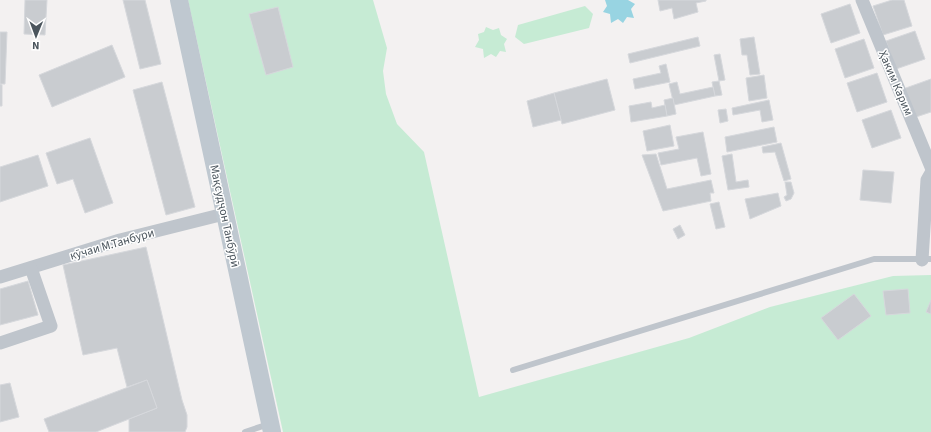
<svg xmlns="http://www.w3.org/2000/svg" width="931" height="432" viewBox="0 0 931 432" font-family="'Source Sans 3',sans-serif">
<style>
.green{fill:#c6ebd4}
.water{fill:#98d4e2}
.building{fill:#c9ccd0;stroke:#d6d8dc}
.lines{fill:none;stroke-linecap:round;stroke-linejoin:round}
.service{stroke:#bfc5cc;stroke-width:6}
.minor{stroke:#bfc5cc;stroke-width:13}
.secondary{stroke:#bfc8d0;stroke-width:18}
.labels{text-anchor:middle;stroke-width:3;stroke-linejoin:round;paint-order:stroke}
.street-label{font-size:12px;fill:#4b555d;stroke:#fff}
</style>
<rect width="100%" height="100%" fill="#f3f1f1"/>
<g class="green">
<polygon points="188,0 373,0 387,48 383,71 386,94 397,124 424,152 479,397 689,338 770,307 893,276 931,275 931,432 283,432"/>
<polygon points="585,6 593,14 589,28 524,44 515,37 518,25"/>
<polygon points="486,27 493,30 499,28 501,35 507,39 504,44 506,52 500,51 496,57 491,54 484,58 483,49 475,47 479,40 478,34 484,32"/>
</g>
<polygon class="water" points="605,0 628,0 635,4 631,9 634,18 627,17 623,23 618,19 611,23 610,14 603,12 607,6"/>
<g class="building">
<polygon points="25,0 47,0 45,35 24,34"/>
<polygon points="123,0 145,0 161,64 140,69"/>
<polygon points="658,0 706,0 706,1 696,3 698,12 674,19 672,8 660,11"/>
<polygon points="892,0 904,0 912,26 883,35 873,6"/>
<polygon points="850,4 860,33 831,43 821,14"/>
<polygon points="278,7 293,67 266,75 249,14"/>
<polygon points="915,31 925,59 896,69 886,41"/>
<polygon points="0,32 7,32 5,84 0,84"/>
<polygon points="698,37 700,46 630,63 628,54"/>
<polygon points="754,37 760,74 750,75 747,55 742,55 740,39"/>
<polygon points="864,39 874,68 845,78 835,49"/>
<polygon points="112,45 125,77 52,107 39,75"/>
<polygon points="720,54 725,80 719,81 714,55"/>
<polygon points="666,64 670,82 635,89 633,79 661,73 659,66"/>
<polygon points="877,73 887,102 857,112 847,83"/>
<polygon points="764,75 767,98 749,101 746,78"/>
<polygon points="607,79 615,110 562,124 554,93"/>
<polygon points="931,79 931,112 913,118 903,89"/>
<polygon points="719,81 722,95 715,96 712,82"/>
<polygon points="162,82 195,207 166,215 133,90"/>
<polygon points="677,82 680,94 713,87 715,96 674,105 669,84"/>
<polygon points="0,84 2,85 2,106 0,106"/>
<polygon points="554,93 561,120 533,127 527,101"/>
<polygon points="673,98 676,114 667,116 664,100"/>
<polygon points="769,100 773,120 762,122 760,110 733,115 732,108"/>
<polygon points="651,102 652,108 665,105 667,116 631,122 629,106"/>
<polygon points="726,109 728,121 720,123 718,110"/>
<polygon points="891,110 901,138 872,148 862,120"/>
<polygon points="670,125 674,146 647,151 643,131"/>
<polygon points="774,127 777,142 727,152 725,137"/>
<polygon points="703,132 711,174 701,176 697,158 661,165 658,153 679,149 676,137"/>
<polygon points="90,138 113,203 85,213 73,179 57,184 46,153"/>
<polygon points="781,143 791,179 784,181 775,152 763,153 762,147"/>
<polygon points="656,154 667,189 711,180 714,193 710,193 711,201 663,211 642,155"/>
<polygon points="732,154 736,182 748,180 749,187 728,190 722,156"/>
<polygon points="38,155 48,186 0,202 0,167"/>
<polygon points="863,170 894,172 891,203 860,200"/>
<polygon points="785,182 791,182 794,193 791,199 786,201 784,197 787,195"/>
<polygon points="778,193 781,206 750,219 745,199"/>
<polygon points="719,202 725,227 716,229 710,204"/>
<polygon points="680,225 685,235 678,239 673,229"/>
<polygon points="146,247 182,400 187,415 187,427 185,432 129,432 129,419 157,408 147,380 127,387 117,348 83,355 63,265"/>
<polygon points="28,281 38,315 0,325 0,289"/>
<polygon points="908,289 910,313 886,315 883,291"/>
<polygon points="854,294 871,316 838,340 821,318"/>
<polygon points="931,300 931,314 926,312"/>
<polygon points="147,380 157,408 96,432 49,432 44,419"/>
<polygon points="10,383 19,417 0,422 0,385"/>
</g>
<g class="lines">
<g class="service">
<polyline points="513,370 874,259 931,259"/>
<polyline points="245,432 269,424"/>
</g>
<g class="minor">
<polyline points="862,0 931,167"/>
<polyline points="922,260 927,180 931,173"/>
<polyline points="0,277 120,240 224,214"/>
<polyline points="0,343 51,326 31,268"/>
</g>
<polyline class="secondary" points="179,0 272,432"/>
</g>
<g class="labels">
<g class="street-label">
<text transform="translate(896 83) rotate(67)" y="4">Ҳаким Карим</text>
<text transform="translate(225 216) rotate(78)" y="4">Мақсудҷон Танбӯрӣ</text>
<text transform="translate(112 244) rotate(-16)" y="4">кӯчаи М.Танбури</text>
</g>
</g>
<g transform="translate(36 36) rotate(181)" stroke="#ffffff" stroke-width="3" paint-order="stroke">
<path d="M0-3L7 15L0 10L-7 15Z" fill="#4b555d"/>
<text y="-6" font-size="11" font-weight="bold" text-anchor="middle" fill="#4b555d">N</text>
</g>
</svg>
